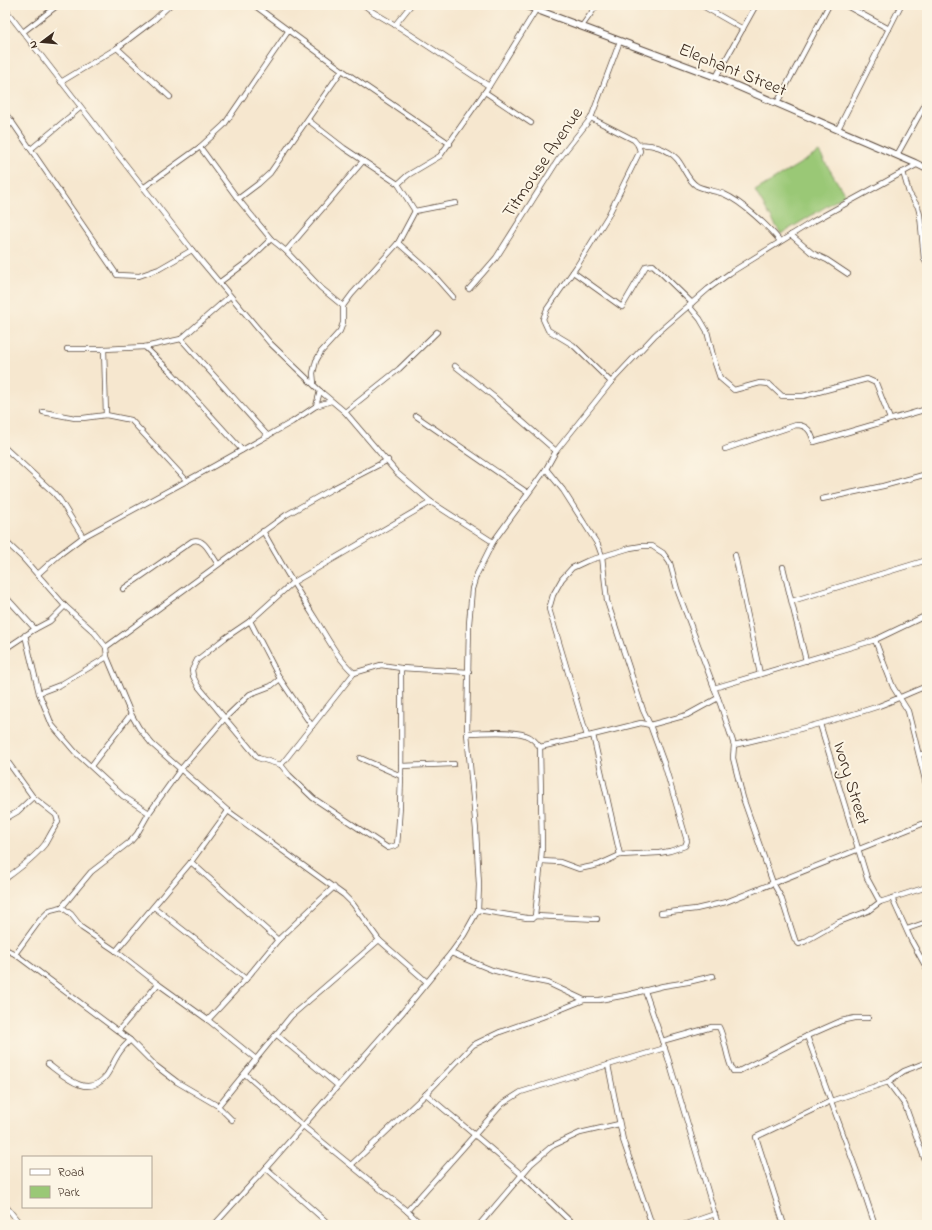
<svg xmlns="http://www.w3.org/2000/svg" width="932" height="1230" viewBox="0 0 932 1230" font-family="'Indie Flower',sans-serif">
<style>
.green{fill:#9ac876;stroke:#6a794a}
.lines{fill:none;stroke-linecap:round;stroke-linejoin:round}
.street-casing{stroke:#574639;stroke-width:6}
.secondary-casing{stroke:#574639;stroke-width:8}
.street{stroke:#fff;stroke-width:4.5}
.secondary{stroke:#fff;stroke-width:6}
.labels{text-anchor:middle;stroke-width:4;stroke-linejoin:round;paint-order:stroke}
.street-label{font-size:18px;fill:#3b2a1e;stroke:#fcf5e5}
</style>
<rect width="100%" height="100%" fill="#fcf5e5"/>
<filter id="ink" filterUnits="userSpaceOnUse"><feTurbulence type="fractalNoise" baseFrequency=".025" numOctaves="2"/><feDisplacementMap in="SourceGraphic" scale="8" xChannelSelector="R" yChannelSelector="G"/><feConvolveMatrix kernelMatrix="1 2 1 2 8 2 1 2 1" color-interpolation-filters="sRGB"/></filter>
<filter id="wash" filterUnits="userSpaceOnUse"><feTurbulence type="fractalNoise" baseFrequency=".012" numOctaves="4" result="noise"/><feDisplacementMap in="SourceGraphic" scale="16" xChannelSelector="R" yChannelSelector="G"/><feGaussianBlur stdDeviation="0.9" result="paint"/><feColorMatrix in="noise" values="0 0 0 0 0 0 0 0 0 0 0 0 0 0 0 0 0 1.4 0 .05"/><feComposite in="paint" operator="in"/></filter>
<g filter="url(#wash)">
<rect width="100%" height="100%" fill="#f6e7cf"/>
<polygon class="green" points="819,152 845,195 781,234 755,191"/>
</g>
<g filter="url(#ink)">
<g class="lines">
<g class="street-casing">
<g id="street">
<polyline points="254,5 342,70 450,144"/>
<polyline points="364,5 373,12 402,29 489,86"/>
<polyline points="701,5 743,29"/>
<polyline points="845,5 889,29"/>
<polyline points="5,9 192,250 270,343 320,391 345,412 397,473 431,502 493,542"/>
<polyline points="395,25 411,5"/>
<polyline points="582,26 597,5"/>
<polyline points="23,32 58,5"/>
<polyline points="117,48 170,97"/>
<polyline points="716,77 756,5"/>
<polyline points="61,82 117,48 154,20 170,5"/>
<polyline points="485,92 531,123"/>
<polyline points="777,103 829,5"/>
<polyline points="5,113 12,122 117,275 139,276 159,269 192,250"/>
<polyline points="591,118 634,140 638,145 640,151 608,216 577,266 547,309 543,319 548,330 573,345 611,382"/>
<polyline points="308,120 344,148 398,184 415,211"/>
<polyline points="838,129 901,5"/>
<polyline points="5,130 12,122"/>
<path d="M 638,145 C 651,143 668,149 677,159 C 684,167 687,180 697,186 C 706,190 715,191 724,194 C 742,202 768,226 780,241"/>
<polyline points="200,147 238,199 271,239 286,251 321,288 343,306"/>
<polyline points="31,149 80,108"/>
<polyline points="897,155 927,101"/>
<polyline points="903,172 909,193 918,207 920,215 924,259 927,264"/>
<polyline points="398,184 408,175 440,156 489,86 539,5"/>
<polyline points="143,188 200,147 224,125 289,30"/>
<polyline points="238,199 258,184 270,173 342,70"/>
<polyline points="415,211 456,203"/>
<polyline points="791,235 812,253 827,260 848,274"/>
<polyline points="398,243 430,271 453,297"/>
<polyline points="286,251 363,161"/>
<polyline points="573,272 622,307 646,266 653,265 692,303"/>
<polyline points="220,282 247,262 271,239"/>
<polyline points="469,289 496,258 558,160 591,118 620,41"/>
<polyline points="689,306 700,319 707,331 714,360 720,378 734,390 760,383 769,384 782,396 803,396 867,379 876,383 890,419"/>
<polyline points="181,339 268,436"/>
<polyline points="145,347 172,373 242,450"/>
<polyline points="67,349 104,349 145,347 181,339 230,296"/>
<polyline points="104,349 106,415"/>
<polyline points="455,366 493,396 556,451"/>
<polyline points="314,384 313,373 316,361 321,352 340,331 343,323 343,306 352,294 398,243 415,211"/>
<polyline points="316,406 320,391"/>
<polyline points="43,412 75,418 83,418 106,415 131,420 187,481"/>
<polyline points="345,412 399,369 437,332"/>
<polyline points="416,416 528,493"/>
<polyline points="5,448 54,493 60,500 83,537"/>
<path d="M 725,449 L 796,425 C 808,425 811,432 814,442 L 927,409"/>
<polyline points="822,499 883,486 927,474"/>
<path d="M 263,531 C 280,562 299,593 318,623 C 329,641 339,660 354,673 L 381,665 L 401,668 L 469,672"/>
<polyline points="5,541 22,557 65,606 50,621 35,629 5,649"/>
<polyline points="735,555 760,674"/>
<polyline points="783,567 806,661"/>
<polyline points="38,574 59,555 83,537 214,466 292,422 316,406 331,401"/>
<path d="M 123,589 L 192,541 C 204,536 211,555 218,564"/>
<polyline points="5,596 35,629"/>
<polyline points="792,601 927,560"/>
<polyline points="65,606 94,632 106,647 107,657 131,714 139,728 152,744 228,811 344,895 353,904 379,940 427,982"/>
<polyline points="250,621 280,679 312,726"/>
<polyline points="25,635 39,693 52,725 76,753 123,796 149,813"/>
<polyline points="875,640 893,687 908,711 927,788"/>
<polyline points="106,647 286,515 332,489 388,460"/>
<path d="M 401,668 C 401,727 403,786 397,845 L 388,848 L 313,798 L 289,775 L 281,765 L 258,758 L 198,686 L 193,676 L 192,670 L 197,660 L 225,638 L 250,621 L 292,583 L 431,502"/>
<polyline points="714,688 875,640 927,615"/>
<polyline points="39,693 60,685 107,657"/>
<polyline points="820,724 867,878 880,902 927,887"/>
<path d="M 467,733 C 483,733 512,730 525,735 C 532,737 536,742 540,747 L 542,847 L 541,861 L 560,862 L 579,869 L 598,865 L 620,855 L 659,853 L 670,851 L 685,846 L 687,841 L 664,763 L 650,725 L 643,710 L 607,601 L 602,556 L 598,545 L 563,490 L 546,469"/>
<polyline points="593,735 620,855"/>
<polyline points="587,736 549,609 553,595 562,579 572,568 587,561 630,548 642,546 652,546 663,553 670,563 677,589 721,706 734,745 733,758 743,798 773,883 781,897 795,940 799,944 804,942 839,922 868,911 880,902"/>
<path d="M 734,745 C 782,734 831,722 879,706 C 895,700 911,692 927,686"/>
<polyline points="540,747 593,735 641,723 650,725 687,715 718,698"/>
<polyline points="919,755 927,752"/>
<path d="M 5,758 L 33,797 L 56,815 L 58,822 C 53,829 49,837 45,844 C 34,858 19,869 5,879"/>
<polyline points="360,758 401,776"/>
<polyline points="281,765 354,673"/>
<polyline points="91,766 131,714"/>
<polyline points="401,766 454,764"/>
<polyline points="5,819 17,812 33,797"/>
<polyline points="191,862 278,940"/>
<polyline points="892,898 911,940 927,969"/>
<polyline points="62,907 71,914 82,928 116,951 158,984 208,1020 256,1059"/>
<polyline points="154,907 246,979"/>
<polyline points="478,910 527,918 533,918 535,916 597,919"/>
<polyline points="661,913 696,909 726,902 927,822"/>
<polyline points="535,916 541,861"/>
<polyline points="907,929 927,922"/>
<polyline points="5,949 15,954 130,1040 156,1066 177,1082 218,1106 232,1120"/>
<polyline points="116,951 191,862 228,811"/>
<polyline points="451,953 492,970 518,977 548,983 584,1000 599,1000 627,995 663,986 688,982 713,976"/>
<polyline points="15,954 40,920 50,910 62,907 91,872 131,841 137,834 149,813 180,770 225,718 250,694 271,686 280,679"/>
<polyline points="645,991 668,1058 718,1225"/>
<polyline points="208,1020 246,979 278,940 334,887"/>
<polyline points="118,1031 158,984"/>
<polyline points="277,1035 337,1085"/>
<polyline points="807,1036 861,1183 875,1225"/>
<path d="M 662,1041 L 712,1027 L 719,1027 C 726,1041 726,1058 733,1071 L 739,1071 L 807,1036 L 841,1021 L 855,1018 L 868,1018"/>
<path d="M 48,1064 C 65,1077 88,1099 106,1076 C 112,1068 115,1057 122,1049 C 124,1046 128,1043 130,1040"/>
<polyline points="245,1074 303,1126 407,1211 422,1225"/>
<polyline points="888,1082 905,1105 927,1166"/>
<polyline points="426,1094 522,1175 574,1225"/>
<polyline points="218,1106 291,1016 379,940"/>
<polyline points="351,1165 426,1094 473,1045 500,1032 542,1017 584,1000"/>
<polyline points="266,1168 330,1225"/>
<polyline points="5,1205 21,1225"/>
<polyline points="407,1211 502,1104 521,1092 608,1065"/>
<polyline points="214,1225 266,1168 402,1013 451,953 464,935 478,910 479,885 476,830 467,733 469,624 472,589 476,576 493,542 546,469 556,451 611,382 655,335 708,289 730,273 812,222 918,164"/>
<polyline points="479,1225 531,1164 552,1146 580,1133 619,1124"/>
<polyline points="652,1225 623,1140 608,1065 665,1048"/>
<polyline points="683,1225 715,1214"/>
<polyline points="784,1225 756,1137 831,1101 888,1082 904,1071 927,1062"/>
</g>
</g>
<g class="secondary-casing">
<polyline id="secondary" points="524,5 716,77 915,163 927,169"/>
</g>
<use href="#street" class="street"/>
<use href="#secondary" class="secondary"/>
</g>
</g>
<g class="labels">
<g class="street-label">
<text transform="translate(733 69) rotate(22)" y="6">Elephant Street</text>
<text transform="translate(542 162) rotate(-56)" y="6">Titmouse Avenue</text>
<text transform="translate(852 783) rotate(73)" y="6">Ivory Street</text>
</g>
</g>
<rect width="932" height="1230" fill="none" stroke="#fcf5e5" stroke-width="20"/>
<rect x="22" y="1156" width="130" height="52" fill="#fcf5e5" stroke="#afa495"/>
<rect x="30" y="1169" width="20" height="6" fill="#ffffff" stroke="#afa495"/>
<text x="58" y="1176" font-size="12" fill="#3b2a1e">Road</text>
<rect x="30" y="1186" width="20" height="12" fill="#9ac876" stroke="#afa495"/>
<text x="58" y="1196" font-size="12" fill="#3b2a1e">Park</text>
<g transform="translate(42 42) rotate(254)" stroke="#fcf5e5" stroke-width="3" paint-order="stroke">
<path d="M0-3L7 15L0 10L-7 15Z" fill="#3b2a1e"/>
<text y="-6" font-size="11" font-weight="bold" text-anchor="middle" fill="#3b2a1e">N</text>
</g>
</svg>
